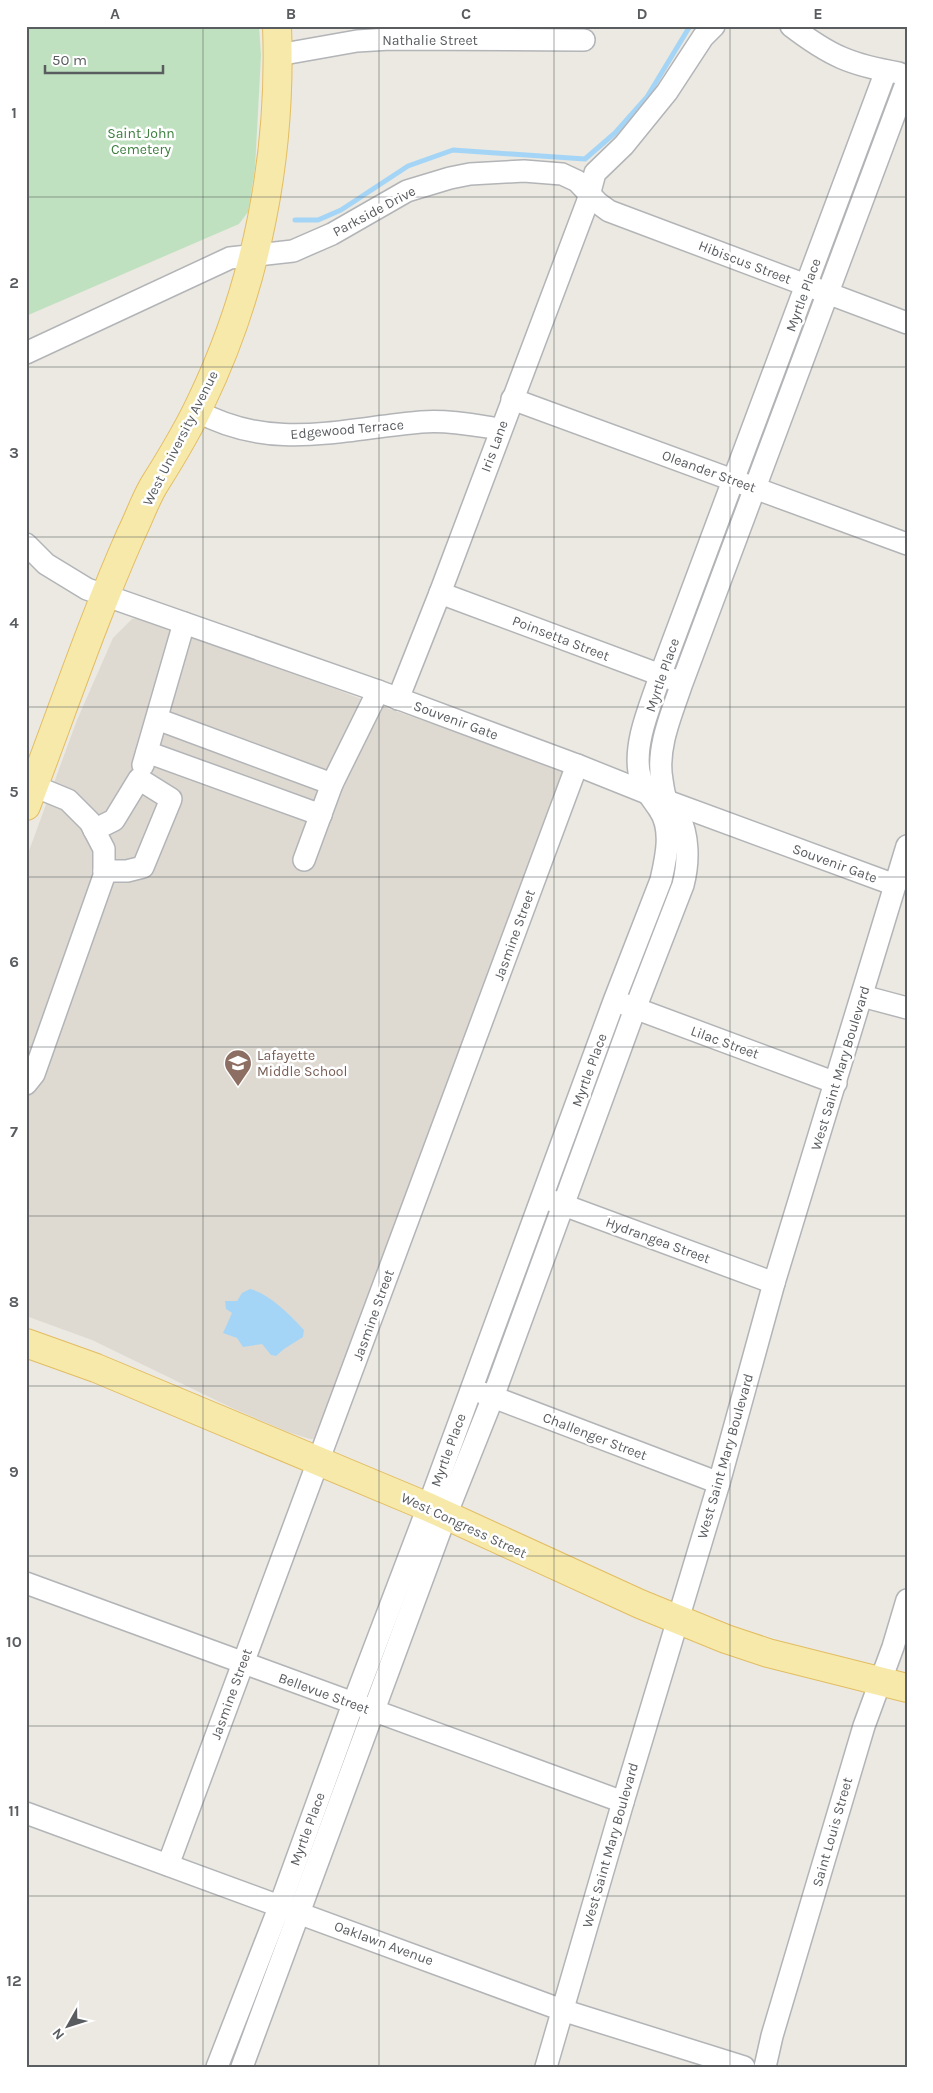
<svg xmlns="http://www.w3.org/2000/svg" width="933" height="2093" viewBox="0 0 933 2093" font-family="Karla,sans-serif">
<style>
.education{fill:#dedad2}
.green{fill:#c0e1bf}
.water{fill:#a5d5f6}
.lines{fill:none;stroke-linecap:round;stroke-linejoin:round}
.stream{stroke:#a5d5f6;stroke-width:5}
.minor-casing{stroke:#b2b4b7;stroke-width:24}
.major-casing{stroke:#e3bd62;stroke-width:30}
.minor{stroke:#fff;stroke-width:21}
.major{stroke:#f7e9aa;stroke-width:28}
.grid{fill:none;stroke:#5a5d60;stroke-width:1;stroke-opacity:0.55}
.labels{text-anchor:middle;stroke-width:5;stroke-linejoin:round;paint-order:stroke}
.street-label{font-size:14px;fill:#5a5d60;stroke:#fff}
.park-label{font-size:14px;fill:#3b7e3d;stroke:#fff}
.education-label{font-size:14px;fill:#785e54;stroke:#fff;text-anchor:start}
.neatline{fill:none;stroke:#5a5d60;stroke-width:2}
.grid-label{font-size:16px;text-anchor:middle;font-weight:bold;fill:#5a5d60}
</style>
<rect width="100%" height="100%" fill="#ebe9e1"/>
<polygon class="education" points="142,616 196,634 361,699 491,744 560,769 564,773 315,1439 310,1439 288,1432 232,1408 92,1340 26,1316 26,859 77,720 113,638 132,619"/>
<polygon class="green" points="26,26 259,26 261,55 255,168 248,212 239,224 26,316"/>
<path class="water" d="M 250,1289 C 270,1294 291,1316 304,1330 L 303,1337 L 284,1349 L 276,1356 L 271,1355 L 262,1344 L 243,1347 L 237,1338 L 223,1333 L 232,1313 L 226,1309 L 225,1301 L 237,1301 L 242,1293 Z"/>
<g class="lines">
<polyline class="stream" points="295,220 318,220 341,210 408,166 453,150 585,159 615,133 647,97 690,26"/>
<g class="minor-casing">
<g id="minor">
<path d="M 791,26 C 830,56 851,65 899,73"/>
<polyline points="278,55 357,41 390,39 584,40"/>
<polyline points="26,353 230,258 293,251 332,234 407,191 450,178 470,174 524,171 562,174 577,181 598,203 609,211 907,323"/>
<polyline points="512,399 907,544"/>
<path d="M 197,411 C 272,452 341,429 421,422 C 448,420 474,425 500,429"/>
<polyline points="26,544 46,564 87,589 378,691 577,765 667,801 895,885"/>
<polyline points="440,593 674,680"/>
<polyline points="398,699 440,593 587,203 595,173 624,145 667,92 703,37 714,26"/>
<polyline points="157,719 332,784 304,860"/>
<polyline points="147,752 321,815"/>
<polyline points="143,765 184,623"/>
<polyline points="332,784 378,691"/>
<polyline points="94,830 114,820 139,779 171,799 143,867 127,871 104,871"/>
<polyline points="862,996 907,1008"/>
<polyline points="621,1003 836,1083"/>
<polyline points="26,1084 34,1074 104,876 104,849 90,822 68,800 34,786"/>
<polyline points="550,1200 774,1283"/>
<polyline points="480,1392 719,1483"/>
<polyline points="26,1583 623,1802"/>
<polyline points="26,1813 562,2010 744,2067"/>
<polyline points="168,1865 577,765"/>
<path d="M 217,2067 L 280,1905 L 353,1704 L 428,1507 L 614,1001 L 661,880 C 666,858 673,829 659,809 C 651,797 642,788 639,772 C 634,740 651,705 660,676 L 886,71"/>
<path d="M 242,2067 L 446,1515 L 493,1397 L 635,1009 L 683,885 C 689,862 689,835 678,814 C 675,809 671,807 668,802 C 664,797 663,786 662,780 C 656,748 672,713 682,683 L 907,81"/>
<polyline points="546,2067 623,1802 719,1483 774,1283 907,846"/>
<polyline points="765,2067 772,2036 864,1726 893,1647 907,1600"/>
</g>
</g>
<g class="major-casing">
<g id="major">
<path d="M 26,806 C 61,715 92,622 131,534 C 139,518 145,500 154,485 C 171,458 188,430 201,402 C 257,286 282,155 277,26"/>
<polyline points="26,1343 96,1368 428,1507 640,1604 726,1639 768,1653 907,1688"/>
</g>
</g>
<use href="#minor" class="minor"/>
<use href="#major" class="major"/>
</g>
<path class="grid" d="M 203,26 L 203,2067M 379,26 L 379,2067M 554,26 L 554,2067M 730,26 L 730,2067M 26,197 L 907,197M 26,367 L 907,367M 26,537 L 907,537M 26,707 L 907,707M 26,877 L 907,877M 26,1047 L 907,1047M 26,1216 L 907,1216M 26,1386 L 907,1386M 26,1556 L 907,1556M 26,1726 L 907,1726M 26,1896 L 907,1896"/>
<defs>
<g id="school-pin" transform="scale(1.4375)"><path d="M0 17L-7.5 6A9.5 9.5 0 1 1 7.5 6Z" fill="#8d6e63" stroke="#fff"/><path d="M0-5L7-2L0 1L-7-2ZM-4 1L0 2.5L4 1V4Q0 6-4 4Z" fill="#fff"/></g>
</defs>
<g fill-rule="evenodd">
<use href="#school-pin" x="238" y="1063"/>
</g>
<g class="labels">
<g class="street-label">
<text x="430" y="45">Nathalie Street</text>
<text transform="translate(374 211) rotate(-28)" y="5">Parkside Drive</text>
<text transform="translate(745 262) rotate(21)" y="5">Hibiscus Street</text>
<text transform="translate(803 295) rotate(-70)" y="5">Myrtle Place</text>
<text transform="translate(347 429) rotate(-5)" y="5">Edgewood Terrace</text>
<text transform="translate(180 438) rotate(-63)" y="5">West University Avenue</text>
<text transform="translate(494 446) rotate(-70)" y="5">Iris Lane</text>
<text transform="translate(709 471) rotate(20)" y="5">Oleander Street</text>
<text transform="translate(561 638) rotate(21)" y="5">Poinsetta Street</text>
<text transform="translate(662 675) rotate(-71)" y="5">Myrtle Place</text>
<text transform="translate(456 720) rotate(20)" y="5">Souvenir Gate</text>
<text transform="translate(835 863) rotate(20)" y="5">Souvenir Gate</text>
<text transform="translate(514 935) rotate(-70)" y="5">Jasmine Street</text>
<text transform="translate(725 1042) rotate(20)" y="5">Lilac Street</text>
<text transform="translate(840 1068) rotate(-73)" y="5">West Saint Mary Boulevard</text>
<text transform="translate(589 1070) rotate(-70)" y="5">Myrtle Place</text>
<text transform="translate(658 1240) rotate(20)" y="5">Hydrangea Street</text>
<text transform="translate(373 1315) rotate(-70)" y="5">Jasmine Street</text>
<text transform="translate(595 1436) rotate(21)" y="5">Challenger Street</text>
<text transform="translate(448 1450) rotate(-70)" y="5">Myrtle Place</text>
<text transform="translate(725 1456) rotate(-74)" y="5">West Saint Mary Boulevard</text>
<text transform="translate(464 1525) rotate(25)" y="5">West Congress Street</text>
<text transform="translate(324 1693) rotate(20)" y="5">Bellevue Street</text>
<text transform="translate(231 1694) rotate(-70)" y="5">Jasmine Street</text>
<text transform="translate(307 1829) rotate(-70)" y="5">Myrtle Place</text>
<text transform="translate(832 1832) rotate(-74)" y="5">Saint Louis Street</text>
<text transform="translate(610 1845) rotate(-74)" y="5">West Saint Mary Boulevard</text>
<text transform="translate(384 1943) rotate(20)" y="5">Oaklawn Avenue</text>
</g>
<g class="park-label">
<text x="141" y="138">Saint John<tspan x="141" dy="16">Cemetery</tspan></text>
</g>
<g class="education-label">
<text x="257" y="1060">Lafayette<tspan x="257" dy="16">Middle School</tspan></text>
</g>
</g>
<rect width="933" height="2093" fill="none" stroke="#ffffff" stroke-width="55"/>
<g transform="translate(68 2026) rotate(231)" stroke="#ffffff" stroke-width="4" paint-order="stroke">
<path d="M0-4L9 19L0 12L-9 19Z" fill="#5a5d60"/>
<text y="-8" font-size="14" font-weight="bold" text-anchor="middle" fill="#5a5d60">N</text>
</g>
<path d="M45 65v8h118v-8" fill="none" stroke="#5a5d60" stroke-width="2.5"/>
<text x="52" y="65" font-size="15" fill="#5a5d60" stroke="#ffffff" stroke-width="4" paint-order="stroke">50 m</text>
<rect x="28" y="28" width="878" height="2038" class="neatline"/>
<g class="grid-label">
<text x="115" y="19">A</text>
<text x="291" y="19">B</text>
<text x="466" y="19">C</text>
<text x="642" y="19">D</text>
<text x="818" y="19">E</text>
<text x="14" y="118">1</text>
<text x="14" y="288">2</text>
<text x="14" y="458">3</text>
<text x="14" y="628">4</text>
<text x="14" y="797">5</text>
<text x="14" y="967">6</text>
<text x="14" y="1137">7</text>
<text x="14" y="1307">8</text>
<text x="14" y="1477">9</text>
<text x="14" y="1647">10</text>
<text x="14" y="1816">11</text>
<text x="14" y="1986">12</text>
</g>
</svg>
